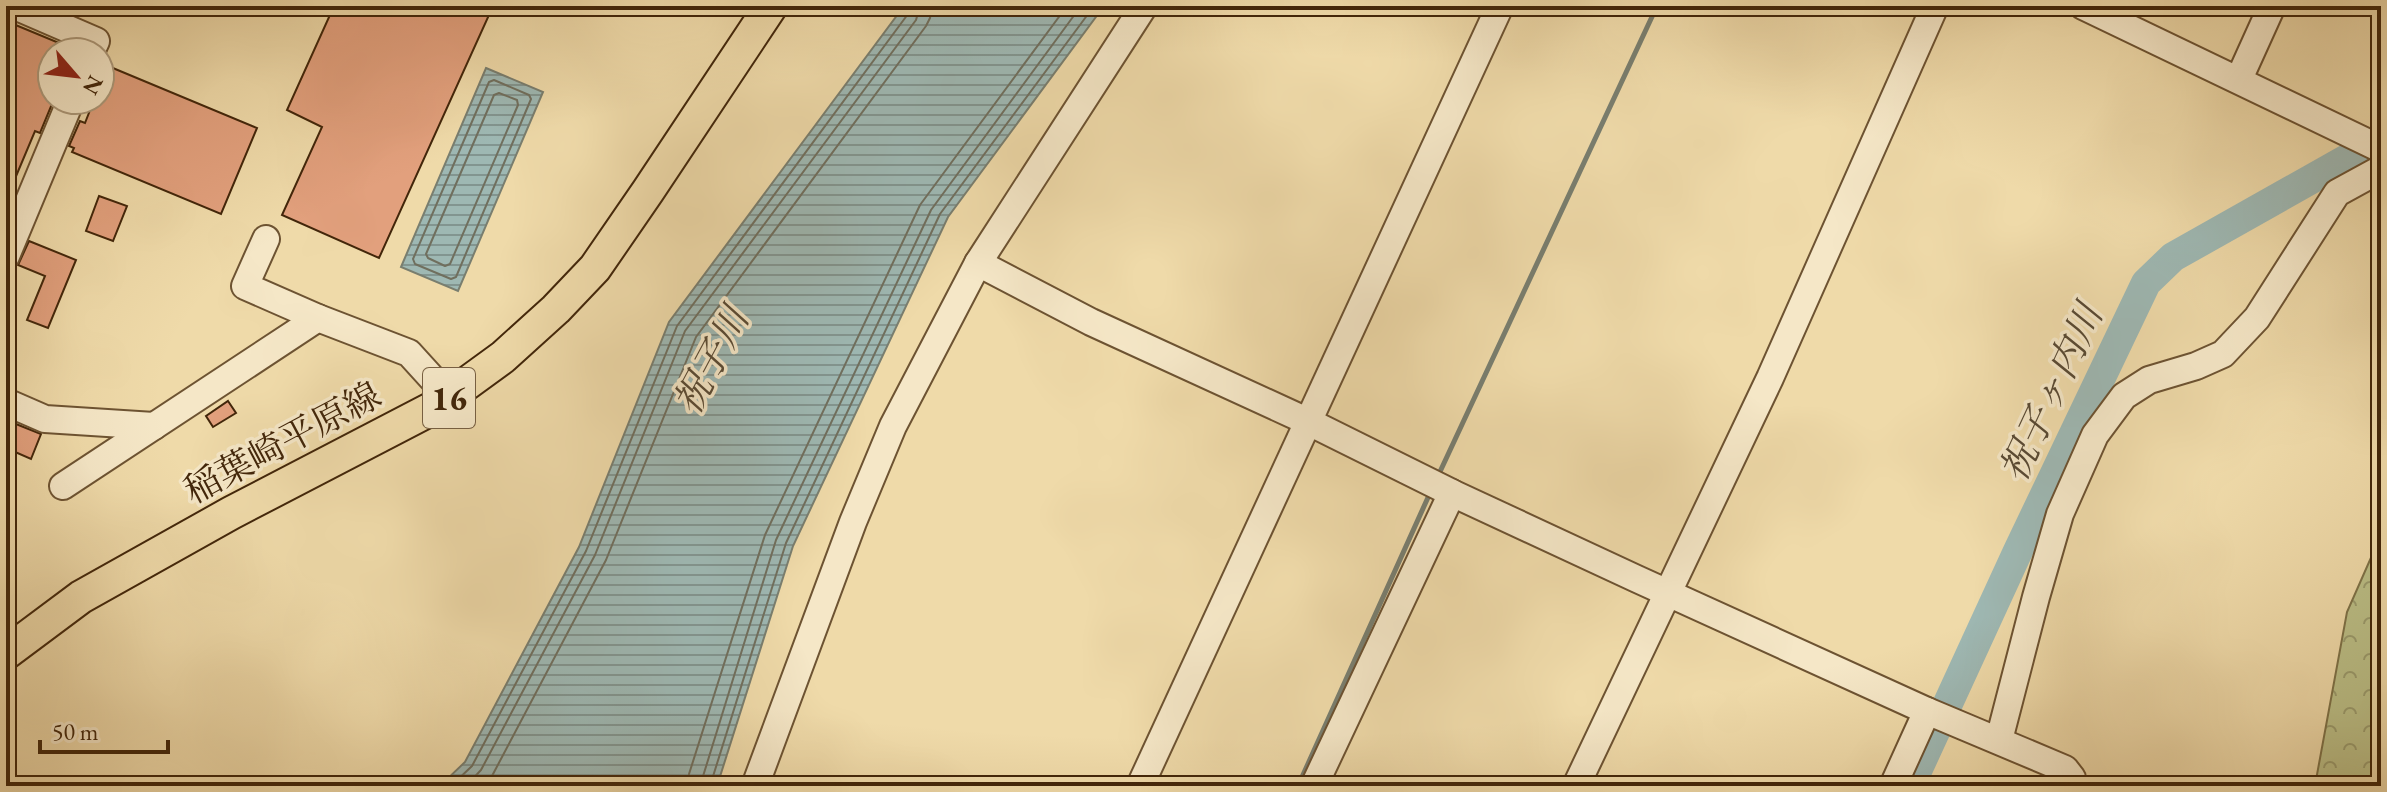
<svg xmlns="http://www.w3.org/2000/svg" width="2387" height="792" viewBox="0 0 2387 792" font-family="'EB Garamond','Noto Serif JP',serif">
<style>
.forest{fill:url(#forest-crowns);stroke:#7e7248;stroke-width:2}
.water{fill:url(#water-rules);stroke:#797e6f;stroke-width:2}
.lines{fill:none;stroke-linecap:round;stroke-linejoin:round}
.shore{stroke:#706f5e;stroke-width:2}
.stream{stroke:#797e6f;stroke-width:5}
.river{stroke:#9eb8b3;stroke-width:30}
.building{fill:#e2a07d;stroke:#42260a;stroke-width:2}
.minor-casing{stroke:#6d5332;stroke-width:30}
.major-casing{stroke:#42260a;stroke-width:36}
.minor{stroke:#f5e7c7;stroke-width:26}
.major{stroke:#efdaa9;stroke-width:32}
.labels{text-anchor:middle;stroke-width:7;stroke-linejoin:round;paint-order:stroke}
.shield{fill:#f5e7c7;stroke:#786043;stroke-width:2}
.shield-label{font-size:34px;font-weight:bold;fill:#42260a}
.street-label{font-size:36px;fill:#42260a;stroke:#f5e7c7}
.water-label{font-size:38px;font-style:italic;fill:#594a34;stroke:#f5e7c7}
</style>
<defs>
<pattern id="forest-crowns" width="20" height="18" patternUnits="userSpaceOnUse" patternTransform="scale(2)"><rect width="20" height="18" fill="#bbbf87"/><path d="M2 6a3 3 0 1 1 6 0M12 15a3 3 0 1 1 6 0" fill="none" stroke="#9a9b6d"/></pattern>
<pattern id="water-rules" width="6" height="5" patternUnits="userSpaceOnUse" patternTransform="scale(2)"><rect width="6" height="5" fill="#9eb8b3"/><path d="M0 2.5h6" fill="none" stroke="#829590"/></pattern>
</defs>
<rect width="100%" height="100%" fill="#efdaa9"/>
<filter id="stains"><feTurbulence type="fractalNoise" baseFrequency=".0025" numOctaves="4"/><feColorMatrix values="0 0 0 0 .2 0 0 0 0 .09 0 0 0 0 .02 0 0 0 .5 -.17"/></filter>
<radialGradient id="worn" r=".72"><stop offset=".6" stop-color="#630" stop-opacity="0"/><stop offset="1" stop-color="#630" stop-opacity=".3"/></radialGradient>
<polygon class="forest" points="2381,535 2381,786 2321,786 2316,780 2347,612"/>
<g class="water">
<polygon points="904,6 1104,6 948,217 793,546 717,786 440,786 465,762 579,547 669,322"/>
<polygon points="486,68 543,92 458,291 401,267"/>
</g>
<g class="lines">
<g class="shore">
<polygon points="494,80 529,95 531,99 456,277 451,279 415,264 413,259 489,82"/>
<polygon points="499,93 517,100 518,105 450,264 445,266 428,258 426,254 494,95"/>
<polyline points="451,786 472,766 586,551 677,326 908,14 910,6"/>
<polyline points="466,786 481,770 595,555 685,331 916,20 920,6"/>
<polyline points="483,786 492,776 606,560 696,337 926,26 930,18 932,6"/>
<polyline points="688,786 689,774 765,535 920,205 1067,6"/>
<polyline points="700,786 776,540 931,210 1081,6"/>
<polyline points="710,786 786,543 940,214 1094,6"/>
</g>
<g class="stream">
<polyline points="1438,476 1657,6"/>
<polyline points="1298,786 1430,493"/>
</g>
<polyline class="river" points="1910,786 2018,551 2146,283 2173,257 2347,159 2381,143"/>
</g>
<g class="building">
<polygon points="334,6 470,6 489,15 379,258 282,215 322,127 287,110"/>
<polygon points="6,21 76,50 75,52 52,52 52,104 40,133 35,131 6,200"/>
<polygon points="108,66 257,128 221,214 72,152 74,148 69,146 80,121 85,123 94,100 100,100 100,86"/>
<polygon points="99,196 127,206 113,241 86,231"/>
<polygon points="29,241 76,260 48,328 27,320 45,276 18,265"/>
<polygon points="228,401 236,413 213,427 206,416"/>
<polygon points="6,420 41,434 31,459 6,448"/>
</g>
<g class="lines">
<g class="minor-casing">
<g id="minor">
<polyline points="15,6 96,41 91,52"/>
<polyline points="2083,6 2381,149"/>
<polyline points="2239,79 2272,6"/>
<polyline points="266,239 245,286 318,318"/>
<polyline points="6,256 71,100"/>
<polyline points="978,263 1091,322 1309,422 1452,493 1637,579 1927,711 2065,769 2072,778 2072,786"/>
<polyline points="6,402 45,419 154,426"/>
<polyline points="63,486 318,318 409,353 449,397"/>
<polyline points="1999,740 2036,597 2060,514 2095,435 2124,396 2149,380 2196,366 2223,354 2257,318 2337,193 2381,169"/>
<polyline points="755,786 853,522 893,426 978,263 1144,6"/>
<polyline points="1140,786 1500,6"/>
<polyline points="1314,786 1452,493"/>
<polyline points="1576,786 1770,378 1935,6"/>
<polyline points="1893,786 1927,711"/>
</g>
</g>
<g class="major-casing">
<polyline id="major" points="6,653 81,597 231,513 433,408 503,357 556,309 595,268 648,191 771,6"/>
</g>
<use href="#minor" class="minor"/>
<use href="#major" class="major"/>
</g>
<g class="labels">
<rect class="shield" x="423" y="368" width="52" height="60" rx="6"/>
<g class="shield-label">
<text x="449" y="410">16</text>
</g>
<g class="street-label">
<text transform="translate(282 442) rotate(-28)" y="13">稲葉崎平原線</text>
</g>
<g class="water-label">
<text transform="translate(711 361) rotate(-62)" y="13">祝子川</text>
<text transform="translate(2051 393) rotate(-65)" y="13">祝子ヶ内川</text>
</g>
</g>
<rect width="2387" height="792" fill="none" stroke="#efdaa9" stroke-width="32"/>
<rect x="8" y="8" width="2371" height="776" fill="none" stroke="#42260a" stroke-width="4"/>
<rect x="16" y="16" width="2355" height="760" fill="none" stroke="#42260a" stroke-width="2"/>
<g transform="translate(76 76) rotate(118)"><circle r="38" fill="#f5e7c7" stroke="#ad9a7b" stroke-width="2"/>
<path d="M0-6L14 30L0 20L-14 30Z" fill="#8f2418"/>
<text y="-12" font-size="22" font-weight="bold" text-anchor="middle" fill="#42260a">N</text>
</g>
<path d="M40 740v12h128v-12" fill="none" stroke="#42260a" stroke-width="4"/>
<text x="52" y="740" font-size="24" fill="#42260a" stroke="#f5e7c7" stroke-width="6" paint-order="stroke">50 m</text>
<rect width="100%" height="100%" filter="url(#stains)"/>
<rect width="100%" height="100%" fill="url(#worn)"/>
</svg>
